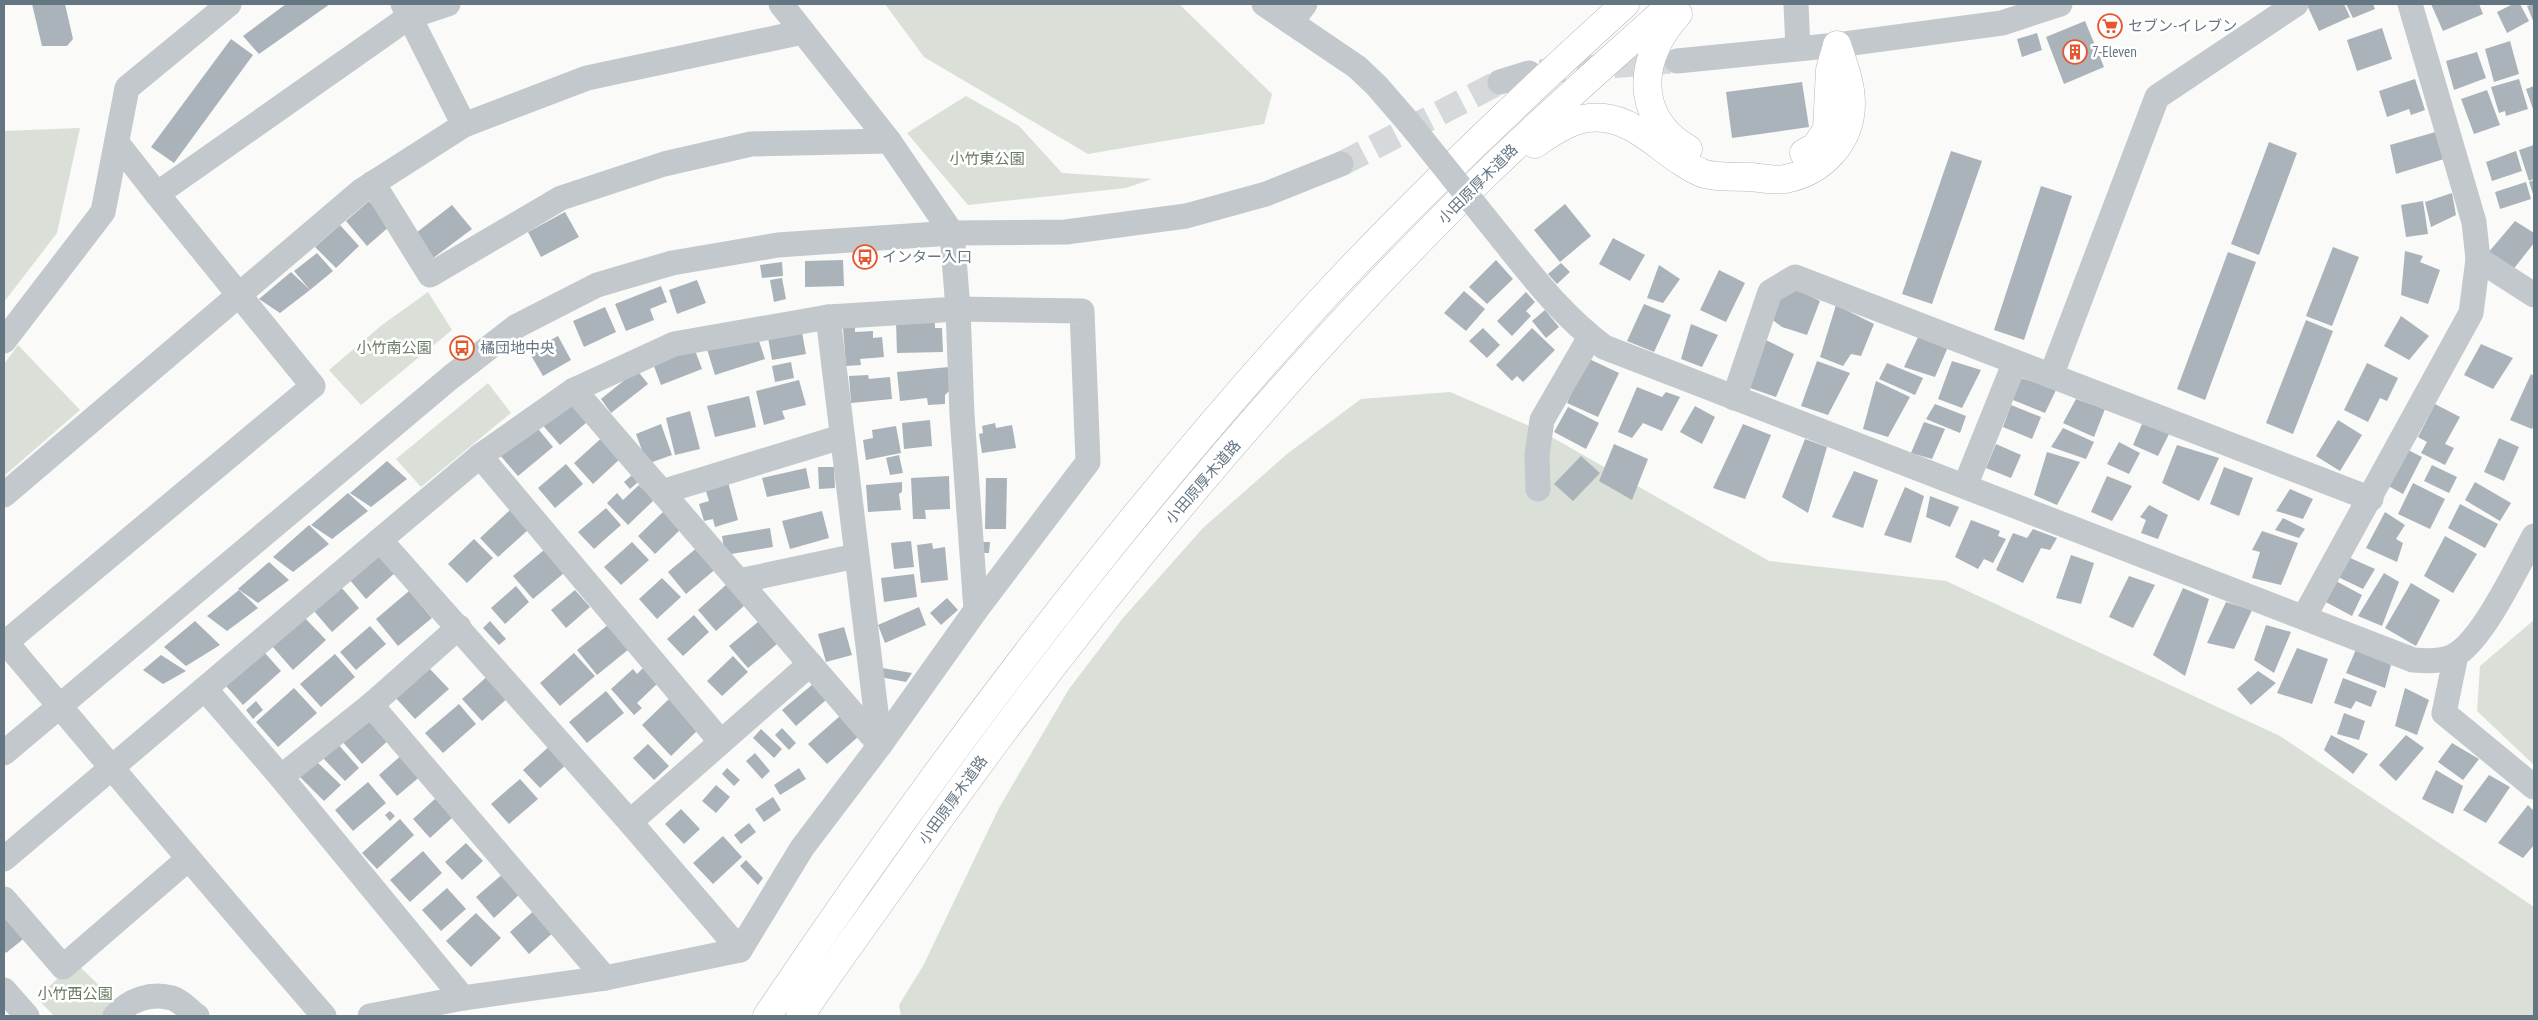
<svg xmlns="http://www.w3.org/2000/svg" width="2538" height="1020" viewBox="0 0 2538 1020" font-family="'PT Sans Narrow','Noto Sans JP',sans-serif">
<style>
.green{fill:#dadfd7}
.building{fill:#aab3b9}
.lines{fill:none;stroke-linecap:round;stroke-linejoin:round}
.minor-tunnel{stroke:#d5d9db;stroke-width:25;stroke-dasharray:25 12;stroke-linecap:butt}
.highway-casing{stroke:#b4b9bd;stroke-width:29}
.minor{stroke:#c3c8cc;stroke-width:25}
.highway{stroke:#fff;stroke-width:28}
.minor-bridge{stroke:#c3c8cc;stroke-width:25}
.labels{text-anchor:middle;stroke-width:5;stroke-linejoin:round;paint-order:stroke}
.poi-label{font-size:15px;fill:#657683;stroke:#fff;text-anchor:start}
.park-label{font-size:15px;fill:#687a64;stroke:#fff}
.street-label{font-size:15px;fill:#657683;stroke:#fff}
</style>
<rect width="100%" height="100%" fill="#fafaf8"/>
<g class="green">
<polygon points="885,4 1179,4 1272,94 1264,124 1088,154 924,57"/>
<polygon points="966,96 1019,126 1062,173 1152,179 1126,188 968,205 907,133"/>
<polygon points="80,128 57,233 4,302 4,131"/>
<polygon points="428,292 452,330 361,405 329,370 382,325"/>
<polygon points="18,345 80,410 4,476 4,364"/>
<polygon points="488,383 511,413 421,487 396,459"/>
<polygon points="1450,392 1541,431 1769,561 1946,581 2280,736 2534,907 2534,1016 901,1016 899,1005 923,966 999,808 1069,689 1123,618 1203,528 1287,454 1361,399"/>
<polygon points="2534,620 2534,765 2477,711 2480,666"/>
<polygon points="75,962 120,1006 111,1016 54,1016 37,998"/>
</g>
<g class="building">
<polygon points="32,4 65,4 73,39 67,46 42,46"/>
<polygon points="286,4 330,4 259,54 243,36"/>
<polygon points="2310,4 2344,4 2350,17 2319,31 2307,5"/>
<polygon points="2346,4 2373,4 2375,9 2353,18"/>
<polygon points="2431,4 2479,4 2483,14 2443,31"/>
<polygon points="2513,4 2520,4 2529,21 2507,33 2497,12"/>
<polygon points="2534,4 2534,23 2527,6"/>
<polygon points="2085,21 2104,67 2064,84 2046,37"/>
<polygon points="2382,28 2392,59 2357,71 2347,40"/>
<polygon points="2037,33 2042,50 2022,57 2017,39"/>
<polygon points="231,39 253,55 174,163 151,147"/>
<polygon points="2510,41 2519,74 2494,82 2485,49"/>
<polygon points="2477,52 2486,78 2454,90 2446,61"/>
<polygon points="2415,79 2425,110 2411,115 2409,109 2387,117 2379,91"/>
<polygon points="2519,79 2528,109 2506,116 2505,111 2499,113 2491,87"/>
<polygon points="1802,82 1809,127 1732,138 1726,92"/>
<polygon points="2534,86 2534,112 2526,89"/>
<polygon points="2487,90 2500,125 2474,134 2461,99"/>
<polygon points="2439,131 2444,159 2396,174 2390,145"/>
<polygon points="2269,142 2297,153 2259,255 2231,244"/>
<polygon points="2534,145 2534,179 2529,181 2519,150"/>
<polygon points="1951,151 1982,161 1932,304 1902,294"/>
<polygon points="2516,151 2522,171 2492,181 2486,162"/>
<polygon points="2534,180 2534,197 2529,182"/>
<polygon points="2526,182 2531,199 2500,209 2495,192"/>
<polygon points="2041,186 2072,196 2024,340 1994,330"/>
<polygon points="2452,193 2456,215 2431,227 2425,202"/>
<polygon points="369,201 390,226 367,246 346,221"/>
<polygon points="2423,201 2428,234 2406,237 2401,205"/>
<polygon points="1565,204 1591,236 1560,262 1534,230"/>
<polygon points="452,205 472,229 432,259 416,233"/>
<polygon points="565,212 579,237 541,257 528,232"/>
<polygon points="2515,221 2534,233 2534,243 2512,271 2487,254"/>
<polygon points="340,225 359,246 336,268 315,247"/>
<polygon points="1613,238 1645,255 1630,281 1599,264"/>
<polygon points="2333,247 2359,257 2332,326 2306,316"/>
<polygon points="2405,251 2423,256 2420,262 2440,270 2428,304 2401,295"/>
<polygon points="2228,252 2256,262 2205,400 2177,389"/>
<polygon points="317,253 333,271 310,290 294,271"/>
<polygon points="843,260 844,286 805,287 805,261"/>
<polygon points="1496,260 1513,279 1487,304 1469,287"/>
<polygon points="782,262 783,276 762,278 760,265"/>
<polygon points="1561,263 1570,272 1557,284 1548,274"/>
<polygon points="1659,265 1680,279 1663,303 1647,298"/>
<polygon points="1719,270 1745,283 1726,322 1700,310"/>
<polygon points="291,272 310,290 280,313 259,299"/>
<polygon points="782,278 786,299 774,302 770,280"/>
<polygon points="697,280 706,303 677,314 669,290"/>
<polygon points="1785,283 1820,301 1807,335 1782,327 1770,318"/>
<polygon points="661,286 667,302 650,309 654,320 626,331 615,304"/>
<polygon points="1464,291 1485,309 1466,331 1444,313"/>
<polygon points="1526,292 1535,302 1526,311 1531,316 1512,336 1497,321"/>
<polygon points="1644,304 1671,315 1654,352 1627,341"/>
<polygon points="1836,305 1874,324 1861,356 1851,354 1843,366 1820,357"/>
<polygon points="605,307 616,332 584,347 573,321"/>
<polygon points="1545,310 1559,327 1546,338 1532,321"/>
<polygon points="2401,316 2429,336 2409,360 2384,346"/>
<polygon points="2306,320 2333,331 2293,434 2266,423"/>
<polygon points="935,321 935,328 942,328 943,352 897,353 896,322"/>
<polygon points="1691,324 1718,335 1702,367 1681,359"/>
<polygon points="801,327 806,354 772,360 767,332"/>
<polygon points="855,327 855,332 873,331 873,338 882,337 884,357 860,359 861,365 846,366 843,328"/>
<polygon points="1483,328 1500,345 1487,358 1469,341"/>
<polygon points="1532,328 1555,350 1523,382 1517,376 1512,381 1496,365"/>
<polygon points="757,335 765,359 715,375 706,346"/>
<polygon points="1919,335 1948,347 1935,377 1904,367"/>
<polygon points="558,336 571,360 543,376 529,352"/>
<polygon points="1764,339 1794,354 1776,397 1747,387"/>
<polygon points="2481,344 2513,358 2493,389 2464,375"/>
<polygon points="693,345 702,369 661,385 652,361"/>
<polygon points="1587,358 1619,373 1598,417 1567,403"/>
<polygon points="1817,361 1850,373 1828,415 1801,406"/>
<polygon points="1952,361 1981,370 1962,408 1938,399"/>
<polygon points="791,362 794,378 775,382 772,366"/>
<polygon points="1887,363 1923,378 1915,395 1879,379"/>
<polygon points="2367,363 2398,378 2387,401 2380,398 2368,422 2344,410"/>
<polygon points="949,367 951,389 945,395 945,404 928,405 927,398 900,401 897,372"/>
<polygon points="637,370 648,384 611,413 601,399"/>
<polygon points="2531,374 2534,376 2534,425 2532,429 2510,420"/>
<polygon points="868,375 869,379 890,377 892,399 851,403 849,376"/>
<polygon points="2020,378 2057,388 2045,413 2013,400"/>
<polygon points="799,380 806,405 782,411 785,419 764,425 756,391"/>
<polygon points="1876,381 1910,397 1888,437 1863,429"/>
<polygon points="1637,387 1662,397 1666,392 1680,397 1662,431 1643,423 1632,438 1618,432"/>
<polygon points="749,396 756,427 715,437 707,406"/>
<polygon points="566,398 593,417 560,445 539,421"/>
<polygon points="2076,399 2105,409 2094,437 2063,423"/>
<polygon points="1935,404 1966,416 1960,433 1926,419"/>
<polygon points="2435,404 2460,417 2445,444 2454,448 2445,465 2421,453 2427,442 2418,437"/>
<polygon points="2011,405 2041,417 2032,439 2003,427"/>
<polygon points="1695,406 1715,417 1702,444 1680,432"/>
<polygon points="1568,407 1599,423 1586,449 1554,432"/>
<polygon points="690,411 700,449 675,455 666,418"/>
<polygon points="930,420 932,446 904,449 902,423"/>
<polygon points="2338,420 2362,435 2340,471 2316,456"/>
<polygon points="1924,422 1945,429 1932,459 1911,453"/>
<polygon points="995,423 996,428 1012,425 1016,448 982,453 979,434 983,433 982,426"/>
<polygon points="534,424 553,447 518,476 499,454"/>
<polygon points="661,424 672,455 647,464 636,434"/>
<polygon points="1743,424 1771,435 1745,499 1713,488"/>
<polygon points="2142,424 2170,432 2158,456 2133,445"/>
<polygon points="896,426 901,453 866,460 863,440 873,438 872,430"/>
<polygon points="2063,428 2094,442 2086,459 2051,447"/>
<polygon points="607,433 621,458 593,484 574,463"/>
<polygon points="2499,438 2519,447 2504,481 2484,472"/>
<polygon points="1805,439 1827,447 1808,513 1782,497"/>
<polygon points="2119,442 2140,453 2129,474 2107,464"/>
<polygon points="1614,444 1648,459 1632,500 1599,481"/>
<polygon points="1996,444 2021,455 2011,478 1986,468"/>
<polygon points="2177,445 2219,458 2199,501 2162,483"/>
<polygon points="2402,447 2422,457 2403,494 2383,483"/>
<polygon points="2047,452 2080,462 2057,505 2034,495"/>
<polygon points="899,455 903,473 890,475 886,458"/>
<polygon points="1581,456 1600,473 1573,501 1554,484"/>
<polygon points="387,461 407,479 371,507 350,493"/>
<polygon points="566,464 583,484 555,508 538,488"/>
<polygon points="2432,465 2457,477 2449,493 2424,481"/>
<polygon points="818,467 834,467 835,488 819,489"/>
<polygon points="2224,467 2253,478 2239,516 2210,504"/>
<polygon points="806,468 810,488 767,497 762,478"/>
<polygon points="639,469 645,476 630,489 624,482"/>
<polygon points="1854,471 1878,480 1863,528 1832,517"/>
<polygon points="949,476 950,509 925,510 926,519 913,519 911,478"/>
<polygon points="2107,476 2132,486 2112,521 2091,512"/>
<polygon points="986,478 1007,478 1006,529 985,529"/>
<polygon points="728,482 738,520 715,527 713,519 704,521 699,504 709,501 706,491"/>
<polygon points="902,482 902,492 899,494 901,510 868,512 866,485"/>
<polygon points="2475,482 2511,503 2500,521 2465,500"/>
<polygon points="2413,483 2445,499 2430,529 2398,514"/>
<polygon points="639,485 654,500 628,525 607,503 617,493 623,500"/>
<polygon points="1905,487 1924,496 1911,543 1884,535"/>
<polygon points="2290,489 2313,499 2303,519 2276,511"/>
<polygon points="348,493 368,511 332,539 311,525"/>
<polygon points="1930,496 1959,507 1950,527 1926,517"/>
<polygon points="2460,504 2498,524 2485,548 2448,528"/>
<polygon points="2149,505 2168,515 2158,539 2141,533 2146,520 2140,517"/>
<polygon points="606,508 621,525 594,549 578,532"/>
<polygon points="510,510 528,530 498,557 480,538"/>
<polygon points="664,511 681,529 655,554 638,536"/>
<polygon points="822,511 829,538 790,549 782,521"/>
<polygon points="2385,512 2405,525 2396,539 2403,543 2397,562 2366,548"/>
<polygon points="2283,518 2305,529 2299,538 2275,530"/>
<polygon points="1971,520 2000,531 1998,536 2006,539 1993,563 1984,559 1978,569 1955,557"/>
<polygon points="309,525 329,544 293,572 273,557"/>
<polygon points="770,528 773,547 725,555 722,536"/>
<polygon points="2033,529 2057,538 2050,550 2041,548 2023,583 1996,570 2013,533 2027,538"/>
<polygon points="2262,531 2298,543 2281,585 2252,578 2260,552 2252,550"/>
<polygon points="2445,536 2477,554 2453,593 2424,576"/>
<polygon points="474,539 493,558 467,583 448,564"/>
<polygon points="911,541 914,567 894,569 891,543"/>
<polygon points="632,542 649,560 621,585 604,567"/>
<polygon points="983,542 990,542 989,553 983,553"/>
<polygon points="932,543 933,549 945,547 948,580 921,583 917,545"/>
<polygon points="699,546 718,567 686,594 668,572"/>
<polygon points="544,550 564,573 533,599 513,576"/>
<polygon points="380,551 397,571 366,599 349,579"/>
<polygon points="2071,555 2094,563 2081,604 2056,598"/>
<polygon points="2348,557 2375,569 2363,589 2338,577"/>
<polygon points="269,562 289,580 258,603 238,589"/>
<polygon points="2384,573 2399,582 2382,626 2358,616"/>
<polygon points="914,574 917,597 884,602 881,578"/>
<polygon points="2129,576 2155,585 2133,628 2109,617"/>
<polygon points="662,578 681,597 657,619 639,599"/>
<polygon points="2334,580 2362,595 2352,616 2322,600"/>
<polygon points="2411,583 2440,600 2416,646 2385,628"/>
<polygon points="727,584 745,605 716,631 698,610"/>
<polygon points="516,586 529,602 505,624 491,608"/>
<polygon points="341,587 359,608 332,632 314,611"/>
<polygon points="2183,588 2209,599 2185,676 2153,655"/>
<polygon points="239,590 258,608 227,631 207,616"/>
<polygon points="575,590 590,607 566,628 551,610"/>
<polygon points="409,591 432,618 398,646 376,619"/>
<polygon points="947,598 958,610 941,625 930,613"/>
<polygon points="2226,602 2252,610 2234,649 2207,643"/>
<polygon points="919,607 926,625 885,643 878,625"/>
<polygon points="694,615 709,632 683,656 667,639"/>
<polygon points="304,617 326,640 293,670 272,646"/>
<polygon points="764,617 783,639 748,668 729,646"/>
<polygon points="195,621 220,645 186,666 164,647"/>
<polygon points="490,621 506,639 499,645 483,628"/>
<polygon points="609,624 629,649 597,675 577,650"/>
<polygon points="2266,625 2291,632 2274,673 2254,660"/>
<polygon points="370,626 386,644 356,670 340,652"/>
<polygon points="844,627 852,655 826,662 818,634"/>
<polygon points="2357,647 2391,665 2385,688 2346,673"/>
<polygon points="2297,648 2328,659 2312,704 2277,693"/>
<polygon points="264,652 281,671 243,705 226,686"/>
<polygon points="574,653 595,676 560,706 540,683"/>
<polygon points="335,654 355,677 321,707 300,684"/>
<polygon points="161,655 186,671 163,684 143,670"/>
<polygon points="733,656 748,672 722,696 707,681"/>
<polygon points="646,665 660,681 637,703 642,708 634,715 611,689 633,669 637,674"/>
<polygon points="428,667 449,689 415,719 395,697"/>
<polygon points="882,668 912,673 906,682 880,677"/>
<polygon points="2258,671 2276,683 2251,705 2237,689"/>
<polygon points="491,673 511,695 482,721 462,699"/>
<polygon points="2343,678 2377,691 2371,707 2356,701 2351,709 2334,703"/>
<polygon points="813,684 826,700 796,726 782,710"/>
<polygon points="294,688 317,713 278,747 256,722"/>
<polygon points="2405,688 2429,700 2417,735 2395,726"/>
<polygon points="606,691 624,713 587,743 569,722"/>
<polygon points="670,698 699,729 671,756 642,725"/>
<polygon points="256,701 263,710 253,719 246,710"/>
<polygon points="459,704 476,724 443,753 425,733"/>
<polygon points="2344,713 2365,721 2359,740 2337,734"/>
<polygon points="371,714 391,738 362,764 341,740"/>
<polygon points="840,716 858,737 827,764 808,744"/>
<polygon points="782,728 796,743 789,750 775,735"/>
<polygon points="761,729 782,749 774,758 753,738"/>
<polygon points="2331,735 2368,754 2353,774 2324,750"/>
<polygon points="2406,735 2424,748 2396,781 2379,765"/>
<polygon points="337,743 359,768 345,781 322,757"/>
<polygon points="553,743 569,762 540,788 523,770"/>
<polygon points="2452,743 2479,759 2463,780 2438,762"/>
<polygon points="648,744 669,766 654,780 633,758"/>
<polygon points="404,753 423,774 397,796 379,775"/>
<polygon points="755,753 770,771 762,779 746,761"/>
<polygon points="316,761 341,785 324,801 300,777"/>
<polygon points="727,768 740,780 734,786 722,774"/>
<polygon points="799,768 806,779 780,795 774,785"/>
<polygon points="2436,770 2463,786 2453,814 2422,799"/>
<polygon points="2489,775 2510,787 2486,823 2463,810"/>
<polygon points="520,779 538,799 509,824 491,804"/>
<polygon points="368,782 386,803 353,831 335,810"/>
<polygon points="716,785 730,797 716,813 702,801"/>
<polygon points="773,797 781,810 764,822 755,809"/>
<polygon points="436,798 453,817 430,838 413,819"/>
<polygon points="2528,805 2534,811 2534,845 2523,858 2498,843"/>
<polygon points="681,809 700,829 684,844 665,824"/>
<polygon points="390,811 395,816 390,821 385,815"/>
<polygon points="400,819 414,835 377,869 362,853"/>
<polygon points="749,823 756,832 741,844 734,835"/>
<polygon points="723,836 742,857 713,884 693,863"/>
<polygon points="466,843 483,861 462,880 445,862"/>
<polygon points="423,851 442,873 410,902 390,880"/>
<polygon points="746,860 763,878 758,885 740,866"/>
<polygon points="505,872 522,892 494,918 476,897"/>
<polygon points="447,888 466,909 441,931 422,910"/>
<polygon points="537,908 556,930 529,954 510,932"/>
<polygon points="4,909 27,936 6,953 4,950"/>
<polygon points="476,913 501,938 471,967 446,941"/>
</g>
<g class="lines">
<g class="minor-tunnel">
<polyline points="1540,72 1670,61"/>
<polyline points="1341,164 1500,82"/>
</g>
<g class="highway-casing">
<g id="highway">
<path d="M 1678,14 C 1639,56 1632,116 1688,149"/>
<path d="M 1535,144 C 1556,129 1577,115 1604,118 C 1641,122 1668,159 1702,173 C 1715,178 1737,176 1751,177 C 1762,178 1775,181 1785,179 C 1822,172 1851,142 1851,103 C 1851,83 1843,63 1837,45"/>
<polyline points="1804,153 1815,147 1827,130 1830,70 1836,49"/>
<path d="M 767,1016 C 934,768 1113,529 1314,308 C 1412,201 1518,101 1625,4"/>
<path d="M 800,1016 C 830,971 862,928 893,884 C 1069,632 1264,392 1483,177 C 1544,117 1609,61 1672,4"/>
</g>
</g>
<g class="minor">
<polyline points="403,4 464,125"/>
<polyline points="1264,4 1357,67 1377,86 1409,123"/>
<polyline points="1796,4 1798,48"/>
<polyline points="1291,22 1305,4"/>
<polyline points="1677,61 1837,45 2002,23 2060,4"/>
<polyline points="1500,82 1529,73"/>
<polyline points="117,143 157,194"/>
<polyline points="373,183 430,275 561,198 664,164 751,144 889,141"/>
<path d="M 1503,240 C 1536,281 1562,315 1604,347 L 2413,660 C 2427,661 2443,662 2455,655 C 2483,640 2518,565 2534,536"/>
<polyline points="2478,259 2534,295"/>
<polyline points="4,341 103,212 127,88 229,4"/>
<polyline points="2051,376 2157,97 2296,4"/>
<polyline points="574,390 880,745 976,610 1088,462 1082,311 958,309 962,415 976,610"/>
<polyline points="1734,398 1770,292 1795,277 2371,499"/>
<polyline points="480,456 721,742"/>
<polyline points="1965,486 2015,362"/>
<polyline points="1538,489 1537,455 1542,420 1590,337"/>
<polyline points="662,492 841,437"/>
<polyline points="4,495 361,191 464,125 587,78 803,32"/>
<polyline points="739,581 856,556"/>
<polyline points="2304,617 2471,313 2478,259 2474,222 2410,4"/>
<polyline points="459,627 371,705 281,777 463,998"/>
<path d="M 4,640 C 110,766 216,892 324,1016"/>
<polyline points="4,644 313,386 157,194 409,17 448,4"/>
<polyline points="2456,655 2444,713 2534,787"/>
<polyline points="205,689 281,777"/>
<polyline points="371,705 605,978"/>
<polyline points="4,753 451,377 517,326 597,285 672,263 778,245 952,233 1066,232 1186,216 1266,194 1341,164"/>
<polyline points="630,822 810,664"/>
<polyline points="4,859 380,540"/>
<polyline points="4,899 63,967 188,859"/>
<polyline points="740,950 802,848 880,745 828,317"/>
<polyline points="4,990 27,1016"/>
<path d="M 115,1016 C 129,1000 151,992 172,998 C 180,1000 190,1011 197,1016"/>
<polyline points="370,1016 463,998 605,978 740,950 630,822 380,540 480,456 574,390 674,344 828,317 958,309 952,233 889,141 781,4"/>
</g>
<use href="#highway" class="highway"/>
<polyline class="minor-bridge" points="1409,123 1503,240"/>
</g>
<defs>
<g id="supermarket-ring" transform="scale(1.25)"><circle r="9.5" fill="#fff" stroke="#e4572e" stroke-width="1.5"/><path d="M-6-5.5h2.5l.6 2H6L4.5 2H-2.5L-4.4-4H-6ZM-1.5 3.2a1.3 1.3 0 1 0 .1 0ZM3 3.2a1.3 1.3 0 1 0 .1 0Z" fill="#e4572e"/></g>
<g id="building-ring" transform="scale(1.25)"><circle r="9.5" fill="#fff" stroke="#e4572e" stroke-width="1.5"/><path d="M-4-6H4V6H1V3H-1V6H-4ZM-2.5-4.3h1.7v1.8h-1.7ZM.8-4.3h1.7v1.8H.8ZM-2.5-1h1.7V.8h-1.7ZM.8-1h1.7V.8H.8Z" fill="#e4572e"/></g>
<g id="bus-ring" transform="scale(1.25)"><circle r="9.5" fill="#fff" stroke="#e4572e" stroke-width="1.5"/><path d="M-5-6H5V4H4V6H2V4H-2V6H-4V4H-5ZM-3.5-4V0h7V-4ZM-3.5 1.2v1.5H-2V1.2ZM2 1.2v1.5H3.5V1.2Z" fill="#e4572e"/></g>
</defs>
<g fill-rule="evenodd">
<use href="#supermarket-ring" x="2110" y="26"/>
<use href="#building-ring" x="2075" y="52"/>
<use href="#bus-ring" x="865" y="257"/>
<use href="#bus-ring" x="462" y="348"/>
</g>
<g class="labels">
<g class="poi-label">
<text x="2128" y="31">セブン-イレブン</text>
<text x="2092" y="57">7-Eleven</text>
<text x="882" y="262">インター入口</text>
<text x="480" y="353">橘団地中央</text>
</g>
<g class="park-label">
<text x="987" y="164">小竹東公園</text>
<text x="394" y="353">小竹南公園</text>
<text x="75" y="999">小竹西公園</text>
</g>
<g class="street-label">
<text transform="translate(1478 184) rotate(-45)" y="5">小田原厚木道路</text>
<text transform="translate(1203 482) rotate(-49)" y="5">小田原厚木道路</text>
<text transform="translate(953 800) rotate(-54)" y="5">小田原厚木道路</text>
</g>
</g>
<rect width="2538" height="1020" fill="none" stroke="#657683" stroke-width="10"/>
</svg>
